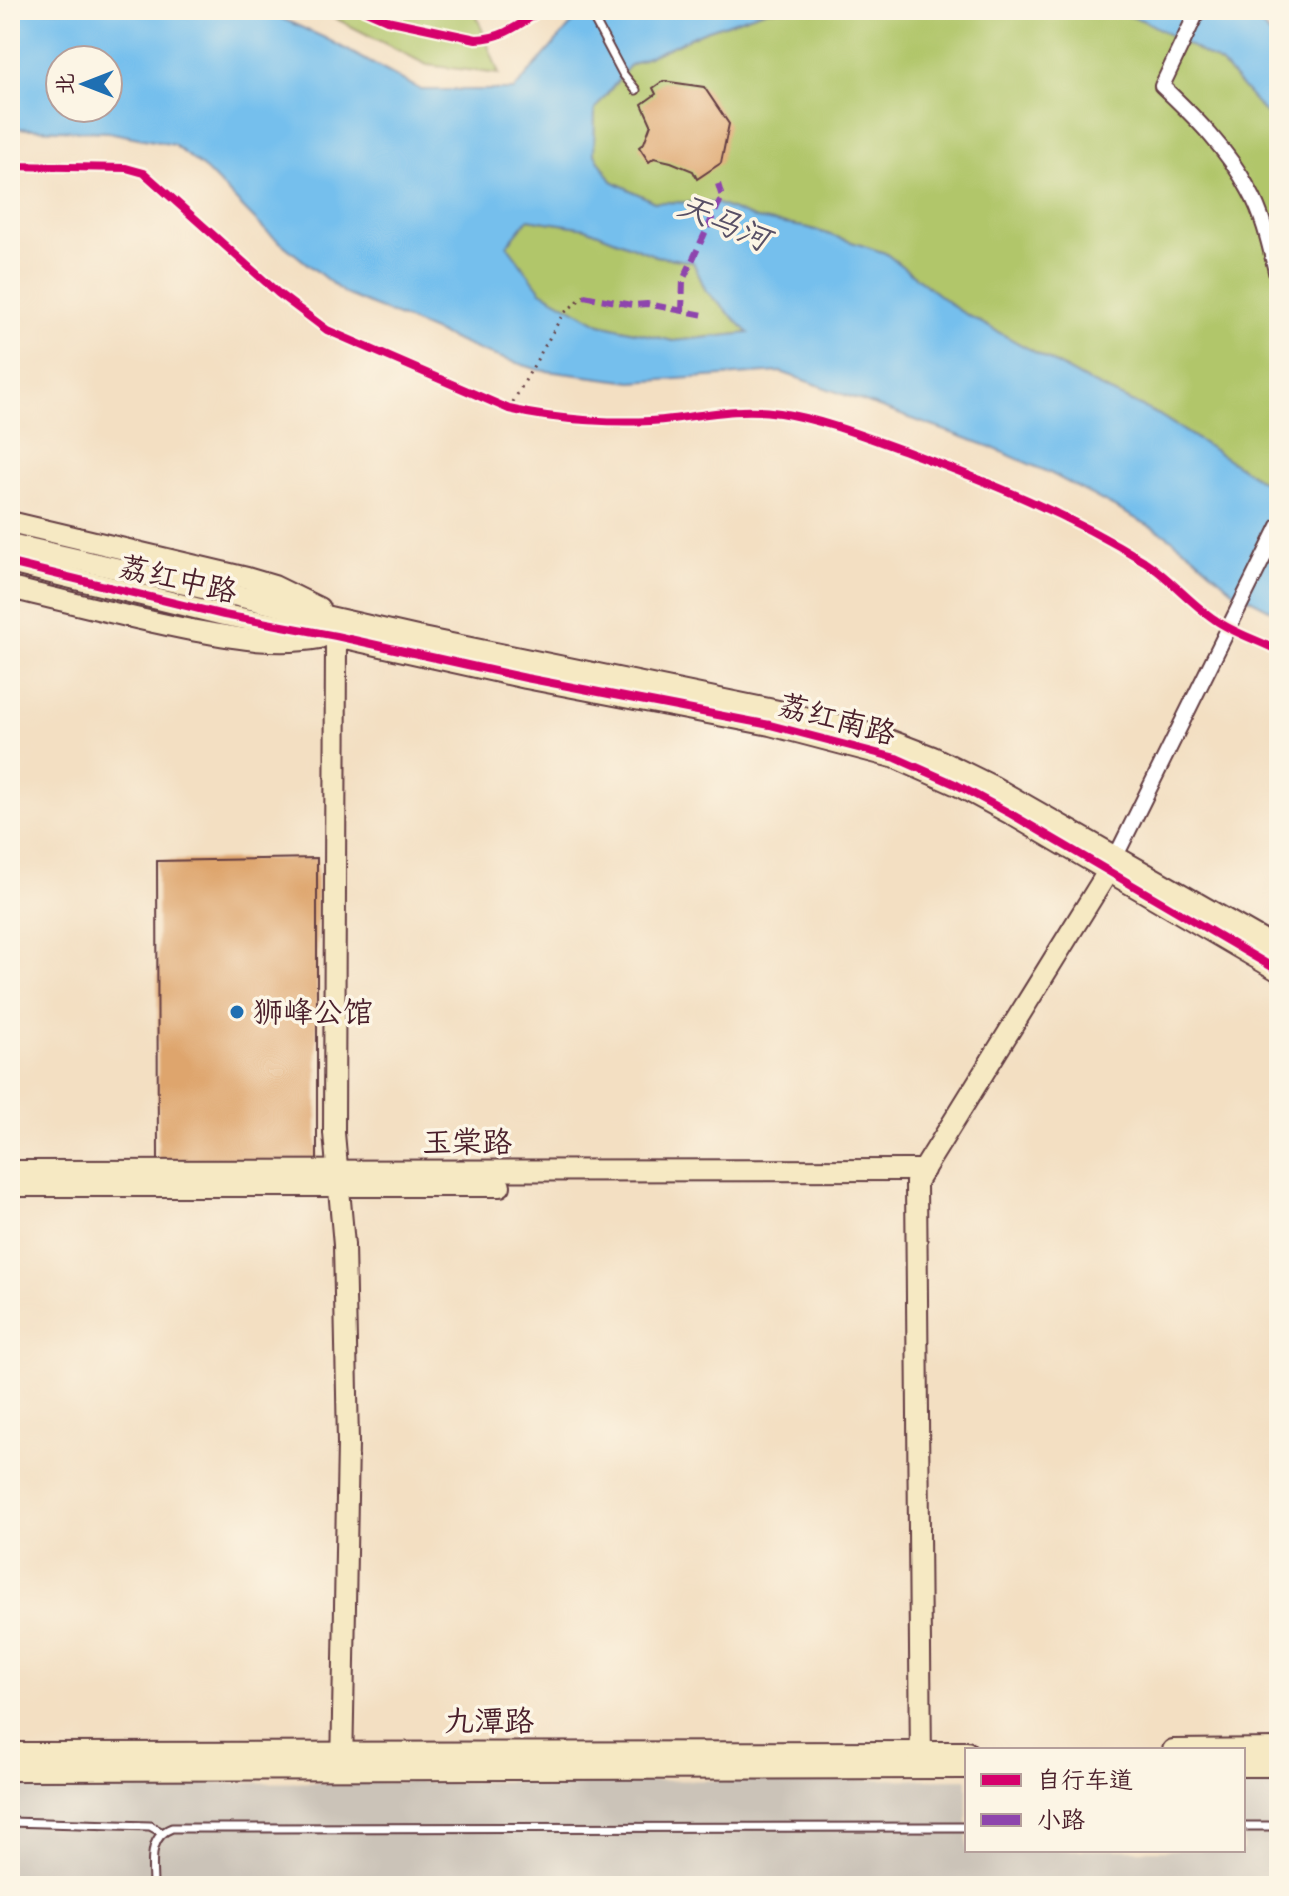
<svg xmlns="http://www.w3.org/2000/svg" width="1289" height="1896" viewBox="0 0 1289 1896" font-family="'Shantell Sans','LXGW WenKai TC',sans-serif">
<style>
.industrial{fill:#cbc3b8}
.green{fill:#b1c66a;stroke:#7e724a;stroke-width:2}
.water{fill:#74bfed;stroke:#5f6f8c;stroke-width:2;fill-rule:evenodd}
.building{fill:#dea56d}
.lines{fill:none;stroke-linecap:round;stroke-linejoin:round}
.lane-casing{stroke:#633c42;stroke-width:11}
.street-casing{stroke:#633c42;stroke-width:18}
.secondary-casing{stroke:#633c42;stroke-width:24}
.path{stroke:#633c42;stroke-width:3;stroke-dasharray:2 6;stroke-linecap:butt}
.lane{stroke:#fff;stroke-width:7}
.street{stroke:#fff;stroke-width:14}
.secondary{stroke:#f6e9c3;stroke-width:20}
.quiet{stroke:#8e44ad;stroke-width:6;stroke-dasharray:12 6;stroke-linecap:butt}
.cycleway-casing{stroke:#fcf5e5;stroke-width:13}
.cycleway{stroke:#d6006c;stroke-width:8}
.poi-dot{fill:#1f6fb2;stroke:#fcf5e5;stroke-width:3}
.labels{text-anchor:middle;stroke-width:7;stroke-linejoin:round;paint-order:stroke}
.street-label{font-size:30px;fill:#4a1f2b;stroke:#fcf5e5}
.poi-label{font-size:30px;fill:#4a1f2b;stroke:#fcf5e5;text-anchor:start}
.water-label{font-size:32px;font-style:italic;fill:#574f65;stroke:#fcf5e5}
</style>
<rect width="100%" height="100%" fill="#fcf5e5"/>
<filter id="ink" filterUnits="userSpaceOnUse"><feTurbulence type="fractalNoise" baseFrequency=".0125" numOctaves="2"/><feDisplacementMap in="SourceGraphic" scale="16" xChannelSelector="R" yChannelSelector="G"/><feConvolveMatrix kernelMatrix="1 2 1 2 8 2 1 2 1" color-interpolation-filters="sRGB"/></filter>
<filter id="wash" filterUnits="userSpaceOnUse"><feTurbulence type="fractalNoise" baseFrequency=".006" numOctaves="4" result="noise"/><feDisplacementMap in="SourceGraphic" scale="32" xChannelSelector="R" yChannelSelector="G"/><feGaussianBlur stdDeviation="1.8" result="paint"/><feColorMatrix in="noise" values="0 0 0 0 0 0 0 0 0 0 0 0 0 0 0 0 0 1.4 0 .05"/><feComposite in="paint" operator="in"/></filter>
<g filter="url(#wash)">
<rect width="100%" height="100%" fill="#f3dfc2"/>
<polygon class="industrial" points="1243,1777 1279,1777 1279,1886 10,1886 10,1784 967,1779 967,1850 1243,1850"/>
<g class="green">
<polygon points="319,10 451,10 476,14 499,74 427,65"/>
<polygon points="767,10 1110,10 1145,21 1222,64 1279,129 1279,492 1159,415 1089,382 958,310 885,253 809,228 756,219 715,203 654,202 612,181 594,153 595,109 630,65 703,32"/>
<polygon points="528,219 586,228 656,256 693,262 706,291 750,333 673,341 600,324 541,291 506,245"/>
</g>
<g class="water">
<path d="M 10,10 L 263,10 L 325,38 L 421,90 L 514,90 L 584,10 L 767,10 L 703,32 L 630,65 L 595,109 L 594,153 L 612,181 L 654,202 L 715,203 L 756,219 L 809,228 L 885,253 L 958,310 L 1089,382 L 1159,415 L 1279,492 L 1279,614 L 1234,591 L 1192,554 L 1165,534 L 1052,474 L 988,446 L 781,372 L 632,382 L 539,370 L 483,352 L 345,294 L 265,230 L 207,171 L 174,145 L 108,132 L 10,128 ZM 60,60 L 108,60 L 108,108 L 60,108 ZM 528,219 L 586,228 L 656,256 L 693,262 L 706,291 L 749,333 L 673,341 L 600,324 L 541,291 L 507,245 Z"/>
<polygon points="1110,10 1245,10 1279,43 1279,129 1222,64 1145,21"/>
</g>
<g id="blocks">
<g class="building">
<polygon points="663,81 704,87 729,124 721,163 697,179 693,171 671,162 654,158 649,162 639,147 644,143 651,124 642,104 656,94 653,88"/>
<polygon points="317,858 317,1165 158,1163 157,861"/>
</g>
</g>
</g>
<g filter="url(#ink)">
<use href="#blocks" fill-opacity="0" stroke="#633c42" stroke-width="2"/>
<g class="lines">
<g class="lane-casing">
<g id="lane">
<polyline points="589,10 623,74 636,90"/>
<polyline points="10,1822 150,1826 161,1832"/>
<polyline points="1243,1826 1279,1826"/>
<path d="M 153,1886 C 153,1864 147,1837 172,1828 L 967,1827"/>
</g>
</g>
<g class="street-casing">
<g id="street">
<path d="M 1198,10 L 1162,86 C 1195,117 1228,150 1249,190 C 1265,218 1271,252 1279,284"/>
<polyline points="1113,862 1279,526"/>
</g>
</g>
<g class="secondary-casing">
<g id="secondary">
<polyline points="10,522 247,578 274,586 319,608"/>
<polyline points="10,544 417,637 788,713 881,737 933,757 992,786 1279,950"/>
<polyline points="10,563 224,615 336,636 526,678 770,725 896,758 957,785 1011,814 1279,971"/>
<path d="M 10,588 C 70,602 130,618 191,630 C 235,638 276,646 320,638"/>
<polyline points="336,636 334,1133 344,1245 348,1443 342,1769"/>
<polyline points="10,1171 924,1170"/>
<polyline points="10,1186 500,1186"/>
<polyline points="1173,1750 1279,1749"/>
<polyline points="10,1753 967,1752"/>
<polyline points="921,1764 916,1182 1109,870"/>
<polyline points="1243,1766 1279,1766"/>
<polyline points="10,1770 967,1768"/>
</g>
</g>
<polyline class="path" points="509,409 563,314 584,296"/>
<use href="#lane" class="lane"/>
<use href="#street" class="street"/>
<use href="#secondary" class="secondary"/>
<g class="quiet">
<polyline points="584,296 632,305 647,304 704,315"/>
<polyline points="682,312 683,280 722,197 718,184"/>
</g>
<g class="cycleway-casing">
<g id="cycleway">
<path d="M 364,10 L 387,20 L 476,39 C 502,39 520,24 542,10"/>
<path d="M 10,166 L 126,168 L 144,173 L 278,293 L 327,330 L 509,409 C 554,420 625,425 672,419 C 709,414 743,407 780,413 C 824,420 866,437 908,452 C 989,482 1070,515 1144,561 C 1170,578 1189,602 1214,619 C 1233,633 1258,640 1279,651"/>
<polyline points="10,563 224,615 336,636 526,678 770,725 896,758 957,785 1011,814 1279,971"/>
</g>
</g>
<use href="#cycleway" class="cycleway"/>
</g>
</g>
<circle class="poi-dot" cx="237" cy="1012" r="8"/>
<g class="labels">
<g class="street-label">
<text transform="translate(178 579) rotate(13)" y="10">荔红中路</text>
<text transform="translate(837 719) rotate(15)" y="10">荔红南路</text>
<text x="467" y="1152">玉棠路</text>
<text x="489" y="1731">九潭路</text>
</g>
<g class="poi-label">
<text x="253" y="1022">狮峰公馆</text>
</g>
<g class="water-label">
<text transform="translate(724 222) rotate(23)" y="11">天马河</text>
</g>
</g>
<rect width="1289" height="1896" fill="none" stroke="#fcf5e5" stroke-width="40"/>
<rect x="965" y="1748" width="280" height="104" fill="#fcf5e5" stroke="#b59f9b" stroke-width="2"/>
<rect x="981" y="1774" width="40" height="12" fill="#d6006c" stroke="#b59f9b" stroke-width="2"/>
<text x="1037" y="1788" font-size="24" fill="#4a1f2b">自行车道</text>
<rect x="981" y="1814" width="40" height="12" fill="#8e44ad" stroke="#b59f9b" stroke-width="2"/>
<text x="1037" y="1828" font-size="24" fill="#4a1f2b">小路</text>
<g transform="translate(84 84) rotate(270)"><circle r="38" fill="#fcf5e5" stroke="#b59f9b" stroke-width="2"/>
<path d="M0-6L14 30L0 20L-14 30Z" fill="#1f6fb2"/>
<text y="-12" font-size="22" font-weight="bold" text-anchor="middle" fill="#4a1f2b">北</text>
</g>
</svg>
